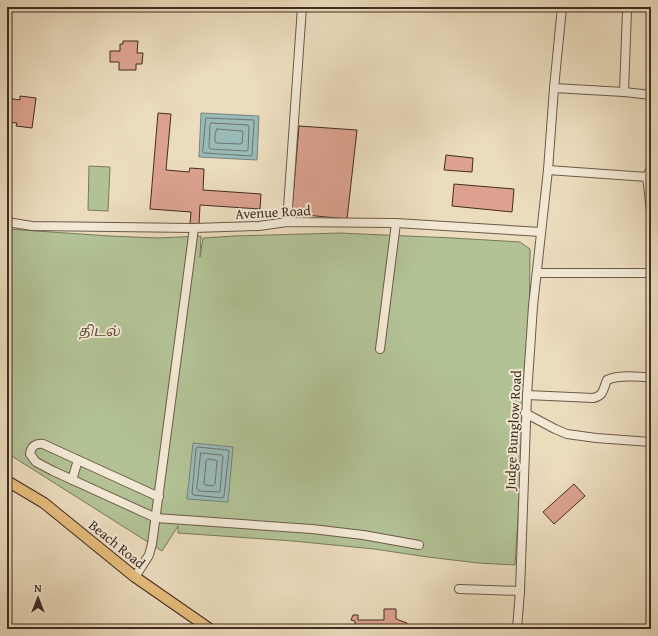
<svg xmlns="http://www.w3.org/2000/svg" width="658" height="636" viewBox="0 0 658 636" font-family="'Gentium Book Plus','Noto Serif Tamil',serif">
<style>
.green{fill:#b2c295;stroke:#7a785c}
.water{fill:#9abab8;stroke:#76827c}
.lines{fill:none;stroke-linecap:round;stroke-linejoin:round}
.shore{stroke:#6e746d;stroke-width:1}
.building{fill:#dca28f;stroke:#412d22}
.minor-casing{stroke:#6c5949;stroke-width:10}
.major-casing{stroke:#412d22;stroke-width:12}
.minor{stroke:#f2e8d4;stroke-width:8}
.major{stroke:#e6be7e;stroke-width:10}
.labels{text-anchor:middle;stroke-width:4;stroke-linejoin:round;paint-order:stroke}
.street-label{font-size:14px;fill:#412d22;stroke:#f2e8d4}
.park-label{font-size:14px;font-style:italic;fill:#584b39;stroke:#f2e8d4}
</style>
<rect width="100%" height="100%" fill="#ebdcbd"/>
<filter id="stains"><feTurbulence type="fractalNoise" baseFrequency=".005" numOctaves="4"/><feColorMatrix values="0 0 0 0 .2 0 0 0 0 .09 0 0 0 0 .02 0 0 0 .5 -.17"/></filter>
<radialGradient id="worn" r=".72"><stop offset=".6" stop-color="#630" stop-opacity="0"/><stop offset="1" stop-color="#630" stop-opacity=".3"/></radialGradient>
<g class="green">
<polygon points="89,166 110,167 108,211 88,210"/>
<polygon points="7,229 110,236 158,238 201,236 200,257 203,238 234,236 339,233 453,238 520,242 530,249 529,350 515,565 478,563 428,557 374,549 293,541 178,533 178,526 162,551 7,453"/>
</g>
<g class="water">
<polygon points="201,113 259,116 257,160 199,157"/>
<polygon points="193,443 233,447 228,502 187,499"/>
</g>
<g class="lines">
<g class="shore">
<polygon points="206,118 254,120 254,122 252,155 251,156 204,153 203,152"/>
<polygon points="211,123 248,125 249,127 248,150 246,151 210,149 209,147 210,125"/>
<path d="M 217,129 L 242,131 L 243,132 L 242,143 L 240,144 L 216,143 C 214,140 215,132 217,129 Z"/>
<polygon points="198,447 227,450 229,451 224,496 223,498 193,495 192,494 196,449"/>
<polygon points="201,453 222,455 223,456 220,491 219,492 199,491 197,489"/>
<polygon points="208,459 215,460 217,461 215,484 213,486 205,485 204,484 206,461"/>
</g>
</g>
<g class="building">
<polygon points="123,41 138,41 137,53 143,53 142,64 136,64 136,70 119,70 119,62 110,62 110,51 120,51 120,44 123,44"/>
<polygon points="20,96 36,98 32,128 16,126 17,123 7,122 7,98 20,100"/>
<polygon points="158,113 171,114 166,170 189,172 190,168 204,169 203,190 261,194 260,209 200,205 199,225 190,224 191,212 150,209"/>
<polygon points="299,126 357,130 347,219 295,214 292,209"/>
<polygon points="446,155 473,158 472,172 444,170"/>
<polygon points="454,184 514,189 512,212 452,206"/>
<polygon points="574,484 585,496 554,524 543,512"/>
<polygon points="384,609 396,609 396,619 407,623 407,629 355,629 355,621 351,620 353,615 358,615 358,620 384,620"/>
</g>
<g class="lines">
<g class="minor-casing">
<g id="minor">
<polyline points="554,88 624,92 651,95"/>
<polyline points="624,92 627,10"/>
<polyline points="651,167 647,177 651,211"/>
<polyline points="548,170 647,177"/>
<polyline points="7,222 32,226 194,228 259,226 287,222 396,223 541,232"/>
<polyline points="287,222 302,7"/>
<polyline points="537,273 651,273"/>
<polyline points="380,349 396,223"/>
<path d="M 527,395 L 593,398 C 604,396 603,389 607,380 C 618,374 638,377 651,377"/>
<polyline points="525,413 555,429 567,434 596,438 651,442"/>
<polyline points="72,480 78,460"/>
<path d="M 159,497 L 43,444 C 36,443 31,446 30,454 L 36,462 L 53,471 L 156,518 L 312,529 L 363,535 L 419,545"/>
<polyline points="135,577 149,555 152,544 186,289 194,228"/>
<polyline points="459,589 520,591"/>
<polyline points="517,629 520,591 527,395 533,306 548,170 554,88 562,7"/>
</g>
</g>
<g class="major-casing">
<polyline id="major" points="7,481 44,503 135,577 210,629"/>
</g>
<use href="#minor" class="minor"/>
<use href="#major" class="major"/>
</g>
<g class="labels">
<g class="street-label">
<text transform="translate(273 212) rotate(-3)" y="5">Avenue Road</text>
<text transform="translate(513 430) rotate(-87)" y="5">Judge Bunglow Road</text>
<text transform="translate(117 544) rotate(39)" y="5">Beach Road</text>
</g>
<g class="park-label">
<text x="100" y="336">திடல்</text>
</g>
</g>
<rect width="658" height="636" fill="none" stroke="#ebdcbd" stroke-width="24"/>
<rect x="8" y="8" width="642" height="620" fill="none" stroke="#412d22" stroke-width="2"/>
<rect x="12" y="12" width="634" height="612" fill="none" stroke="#412d22"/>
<g transform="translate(38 598)" stroke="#f2e8d4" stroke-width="3" paint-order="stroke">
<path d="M0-3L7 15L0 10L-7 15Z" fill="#412d22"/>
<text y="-6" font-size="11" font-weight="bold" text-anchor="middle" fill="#412d22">N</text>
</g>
<rect width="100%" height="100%" filter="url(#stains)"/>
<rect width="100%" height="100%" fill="url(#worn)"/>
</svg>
